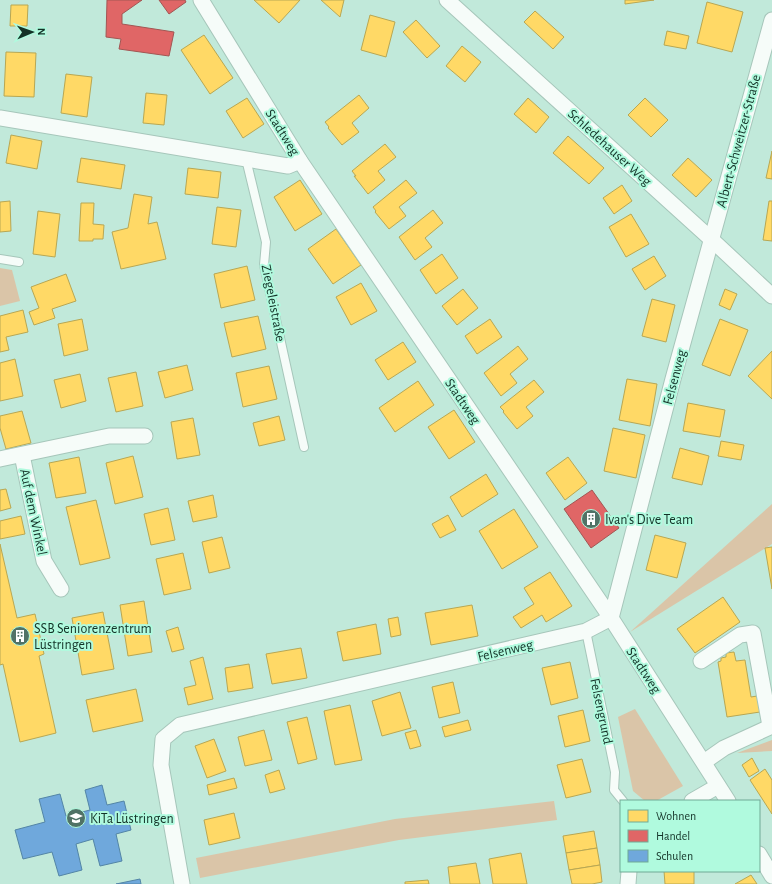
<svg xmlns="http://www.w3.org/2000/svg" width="772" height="884" viewBox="0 0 772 884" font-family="'Alegreya Sans',sans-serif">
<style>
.green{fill:#dac5a8}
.homes{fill:#ffd966;stroke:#b8a753}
.shops{fill:#e06666;stroke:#a25653}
.schools{fill:#6fa8dc;stroke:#5385a6}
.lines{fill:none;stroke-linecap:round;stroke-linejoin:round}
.service-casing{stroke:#a6c6ba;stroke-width:10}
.minor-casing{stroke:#a6c6ba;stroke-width:17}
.service{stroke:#f6fcf9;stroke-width:8}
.minor{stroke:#f6fcf9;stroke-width:15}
.labels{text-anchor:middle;stroke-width:4;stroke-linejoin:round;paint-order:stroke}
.street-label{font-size:14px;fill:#133227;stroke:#b0fade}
.poi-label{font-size:14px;fill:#133227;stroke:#b0fade;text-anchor:start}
</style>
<rect width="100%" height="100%" fill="#c1e9da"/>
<g class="green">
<polygon points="0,268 12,270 20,301 0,306"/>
<polygon points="772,504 772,544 630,632"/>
<polygon points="635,709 683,786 656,801 645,801 633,791 618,717"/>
<polygon points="772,740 772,751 737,753"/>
<polygon points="554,801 557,820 399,840 200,878 196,858 395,819"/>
</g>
<g class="homes">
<polygon points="254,0 300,0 279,23"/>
<polygon points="321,0 344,0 340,17"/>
<polygon points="625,0 654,0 625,4"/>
<polygon points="707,2 743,12 732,52 697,43"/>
<polygon points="11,5 28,5 27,26 10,26"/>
<polygon points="535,11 564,37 553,49 524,22"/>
<polygon points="370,15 395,22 386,57 361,50"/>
<polygon points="416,20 440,46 427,58 403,32"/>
<polygon points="667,31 689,36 686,49 664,45"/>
<polygon points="204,35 233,78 210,94 181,50"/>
<polygon points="462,46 481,62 465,82 446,66"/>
<polygon points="6,52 36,53 34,97 4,96"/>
<polygon points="66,74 92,77 87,117 61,113"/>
<polygon points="146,93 167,95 164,125 143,123"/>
<polygon points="359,95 369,108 352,123 359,132 342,145 328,128 329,127 325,122"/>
<polygon points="247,98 264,124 243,138 226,111"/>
<polygon points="528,98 549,117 536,133 514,114"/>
<polygon points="645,98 668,120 651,137 628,115"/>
<polygon points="11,135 42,141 37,169 6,163"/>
<polygon points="568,136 604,168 589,184 553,153"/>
<polygon points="385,144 396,157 378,171 385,180 368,194 354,176 356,176 352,171"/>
<polygon points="772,151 772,179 766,178"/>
<polygon points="81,158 125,165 121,189 77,182"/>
<polygon points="688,158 712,180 696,197 672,175"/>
<polygon points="188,168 221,172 218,198 185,194"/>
<polygon points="300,180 322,214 295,231 274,197"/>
<polygon points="406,180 417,193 399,207 406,216 389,229 375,212 376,211 373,207"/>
<polygon points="622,185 632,201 614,214 603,198"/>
<polygon points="134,194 152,197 148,224 157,222 166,259 121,269 112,232 128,228"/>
<polygon points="10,201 11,231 0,232 0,202"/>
<polygon points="769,201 772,201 772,241 763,240"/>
<polygon points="81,203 94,203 93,224 104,225 103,239 93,239 93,241 79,241"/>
<polygon points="217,207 241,210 236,247 212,244"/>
<polygon points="433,210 443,223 425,238 432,247 415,260 399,237"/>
<polygon points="38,211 60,214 55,257 33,254"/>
<polygon points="631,214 649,244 626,257 609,227"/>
<polygon points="336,229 361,265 333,284 308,249"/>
<polygon points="442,254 458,278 436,294 420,270"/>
<polygon points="654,256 666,276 645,290 632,269"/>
<polygon points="247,266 255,300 221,308 214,274"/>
<polygon points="66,274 76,301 52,309 55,318 34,325 29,312 39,308 31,287"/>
<polygon points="361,283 377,311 351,325 336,297"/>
<polygon points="463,289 478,308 457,325 442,306"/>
<polygon points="725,289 737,294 730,310 719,305"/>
<polygon points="652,299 675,305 666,342 642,336"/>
<polygon points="23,310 28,332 6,337 9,350 0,352 0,316"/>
<polygon points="258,316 266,349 232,357 224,323"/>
<polygon points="82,319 88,350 64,356 58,324"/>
<polygon points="490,319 502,337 477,354 465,336"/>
<polygon points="720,319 748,330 730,376 702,365"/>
<polygon points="403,342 416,362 388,380 375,360"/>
<polygon points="518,346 528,359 510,374 517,383 501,396 484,373"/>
<polygon points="772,351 772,399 748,376"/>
<polygon points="15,359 23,396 0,401 0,363"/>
<polygon points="187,365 193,390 165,398 158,372"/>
<polygon points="269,366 277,399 243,407 236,373"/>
<polygon points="136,372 143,406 116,412 108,378"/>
<polygon points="80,374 86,401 61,408 54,380"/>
<polygon points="627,379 657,384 650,426 619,420"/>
<polygon points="534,380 544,392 526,407 533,416 517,429 503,412 504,411 500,407"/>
<polygon points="418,381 434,405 395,432 379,408"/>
<polygon points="688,403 725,410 720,437 683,431"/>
<polygon points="454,410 475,442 449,459 428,427"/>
<polygon points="22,411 31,443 6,449 0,428 0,416"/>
<polygon points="279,416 285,440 259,446 253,423"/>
<polygon points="193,418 200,455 177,459 171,422"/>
<polygon points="613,428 645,435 636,478 604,471"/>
<polygon points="721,441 744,445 741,460 718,456"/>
<polygon points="680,448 709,456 702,485 672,478"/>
<polygon points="133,456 143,497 115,504 106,463"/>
<polygon points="79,457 86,493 56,498 49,463"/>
<polygon points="568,457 587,483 565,500 546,473"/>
<polygon points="486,474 498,494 462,517 450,497"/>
<polygon points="6,489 11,508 0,511 0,490"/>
<polygon points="213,495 217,517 193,522 188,501"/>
<polygon points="96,500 110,558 80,565 66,507"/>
<polygon points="168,508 175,540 151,545 144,514"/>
<polygon points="514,509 538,547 502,569 479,531"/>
<polygon points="448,515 456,530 440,538 432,524"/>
<polygon points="21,516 25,534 0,539 0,521"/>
<polygon points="655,535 686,543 677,578 646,570"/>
<polygon points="222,537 230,568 209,573 202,542"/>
<polygon points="0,544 17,618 35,614 44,654 39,656 56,733 20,742 3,664 0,665"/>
<polygon points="772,547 772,589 765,548"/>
<polygon points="183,553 191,589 164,595 156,559"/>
<polygon points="550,572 572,606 546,622 542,615 521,628 513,617 534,604 524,588"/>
<polygon points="723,597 740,622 695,653 677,629"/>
<polygon points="144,601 152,652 128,656 120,605"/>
<polygon points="472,605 478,636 431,645 425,613"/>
<polygon points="103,612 114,669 82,675 72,618"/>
<polygon points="398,617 401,635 391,637 388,619"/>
<polygon points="376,624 381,654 343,661 337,632"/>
<polygon points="178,627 184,649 172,652 166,631"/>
<polygon points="301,648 307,678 272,684 266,654"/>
<polygon points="734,652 736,661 745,660 751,697 757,696 760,712 727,717 718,662 721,661 721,658 726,657 726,653"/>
<polygon points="203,657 213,699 188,705 184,688 196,685 190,661"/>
<polygon points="570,662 578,698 551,705 542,668"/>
<polygon points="249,664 253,688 228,692 225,668"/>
<polygon points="453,682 460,713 439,718 432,687"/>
<polygon points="136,689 143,721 93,732 86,700"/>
<polygon points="400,692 411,728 382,736 372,701"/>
<polygon points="350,705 362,760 335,765 324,711"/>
<polygon points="583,710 590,741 565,747 558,716"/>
<polygon points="307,717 317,759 298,764 287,722"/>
<polygon points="468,720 471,730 445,737 442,727"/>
<polygon points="264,730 272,760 245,766 238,737"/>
<polygon points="416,730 421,746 410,749 405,733"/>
<polygon points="214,739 226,771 207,778 195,746"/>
<polygon points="752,758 759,771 749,777 742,765"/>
<polygon points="582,759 591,792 566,798 557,765"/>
<polygon points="765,769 772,780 772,814 750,780"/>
<polygon points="279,770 285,789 270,793 265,775"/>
<polygon points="234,778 237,788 209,795 207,785"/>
<polygon points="234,813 240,838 209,845 204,820"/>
<polygon points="594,831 597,848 566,853 563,836"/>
<polygon points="597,848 600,865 569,870 566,853"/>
<polygon points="521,853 527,884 493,884 489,859"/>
<polygon points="476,863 480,884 450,884 448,867"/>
<polygon points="600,865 602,882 592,884 572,884 569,870"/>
<polygon points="664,871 694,871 694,884 665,884"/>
<polygon points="751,875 757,884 735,884"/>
<polygon points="428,880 429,884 405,884 405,882"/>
</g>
<g class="shops">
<polygon points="107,0 142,0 122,14 122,24 174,32 169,56 119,49 121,39 106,37"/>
<polygon points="159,0 185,0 186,2 169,14"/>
<polygon points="592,490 619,528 591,548 564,509"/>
</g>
<g class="schools">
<polygon points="102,785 107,805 124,801 131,830 116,834 122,861 100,866 93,839 76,844 82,870 59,876 52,852 23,859 15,830 45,822 39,799 60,794 66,816 90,810 85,790"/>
<polygon points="140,879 141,884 116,884"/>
</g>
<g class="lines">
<g class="service-casing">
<g id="service">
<polyline points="246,159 266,242 264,265 304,447"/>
<polyline points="0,259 19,262"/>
<polyline points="586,631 615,772 614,790 623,801"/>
</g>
</g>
<g class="minor-casing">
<g id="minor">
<polyline points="201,0 300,161 611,618 728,801"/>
<polyline points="447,0 711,239 772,296"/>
<polyline points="0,118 288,166 300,161"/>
<polyline points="22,455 44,561 61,589"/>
<polyline points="0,459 109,436 145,436"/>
<polyline points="701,661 740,635 753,633 770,726"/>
<polyline points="704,762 724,748 772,726"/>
<polyline points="692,801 718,786"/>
<polyline points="759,854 772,876"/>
<polyline points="182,884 161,765 163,739 180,725 586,631 611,618 673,379 772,20"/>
<polyline points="628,884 629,871"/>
</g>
</g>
<use href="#service" class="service"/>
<use href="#minor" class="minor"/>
</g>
<defs>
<g id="building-disc" transform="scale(1)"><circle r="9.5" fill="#507266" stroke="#b0fade"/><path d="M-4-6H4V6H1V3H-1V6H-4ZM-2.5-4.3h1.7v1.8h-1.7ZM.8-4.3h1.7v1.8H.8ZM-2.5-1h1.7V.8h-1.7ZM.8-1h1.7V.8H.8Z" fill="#fff"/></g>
<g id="school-disc" transform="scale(1)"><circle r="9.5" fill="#507266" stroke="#b0fade"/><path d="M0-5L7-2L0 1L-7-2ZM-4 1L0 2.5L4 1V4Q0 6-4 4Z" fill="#fff"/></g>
</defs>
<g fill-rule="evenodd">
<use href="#building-disc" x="591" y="519"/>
<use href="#building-disc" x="20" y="636"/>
<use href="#school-disc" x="76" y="818"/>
</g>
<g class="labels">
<g class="street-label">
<text transform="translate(283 132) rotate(58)" y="5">Stadtweg</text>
<text transform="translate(738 141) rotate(-75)" y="5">Albert-Schweitzer-Straße</text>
<text transform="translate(610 147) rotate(42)" y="5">Schledehauser Weg</text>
<text transform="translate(274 303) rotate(79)" y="5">Ziegeleistraße</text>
<text transform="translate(674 377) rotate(-75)" y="5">Felsenweg</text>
<text transform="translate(463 401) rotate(56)" y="5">Stadtweg</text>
<text transform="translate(34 512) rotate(78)" y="5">Auf dem Winkel</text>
<text transform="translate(505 650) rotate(-13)" y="5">Felsenweg</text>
<text transform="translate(644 670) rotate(57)" y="5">Stadtweg</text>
<text transform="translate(602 711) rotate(78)" y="5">Felsengrund</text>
</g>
<g class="poi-label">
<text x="605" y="524">Ivan's Dive Team</text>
<text x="34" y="633">SSB Seniorenzentrum<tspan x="34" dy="16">Lüstringen</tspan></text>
<text x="90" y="823">KiTa Lüstringen</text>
</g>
</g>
<rect x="620" y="800" width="140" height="72" fill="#b0fade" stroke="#71aa95"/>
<rect x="628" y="810" width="20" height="12" fill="#ffd966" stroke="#71aa95"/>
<text x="656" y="820" font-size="12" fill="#133227">Wohnen</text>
<rect x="628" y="830" width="20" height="12" fill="#e06666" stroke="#71aa95"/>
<text x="656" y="840" font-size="12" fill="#133227">Handel</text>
<rect x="628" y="850" width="20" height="12" fill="#6fa8dc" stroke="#71aa95"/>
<text x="656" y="860" font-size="12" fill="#133227">Schulen</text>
<g transform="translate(32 32) rotate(88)" stroke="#b0fade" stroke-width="3" paint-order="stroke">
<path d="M0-3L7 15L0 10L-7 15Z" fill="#133227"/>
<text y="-6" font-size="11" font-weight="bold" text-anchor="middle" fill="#133227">N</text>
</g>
</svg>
